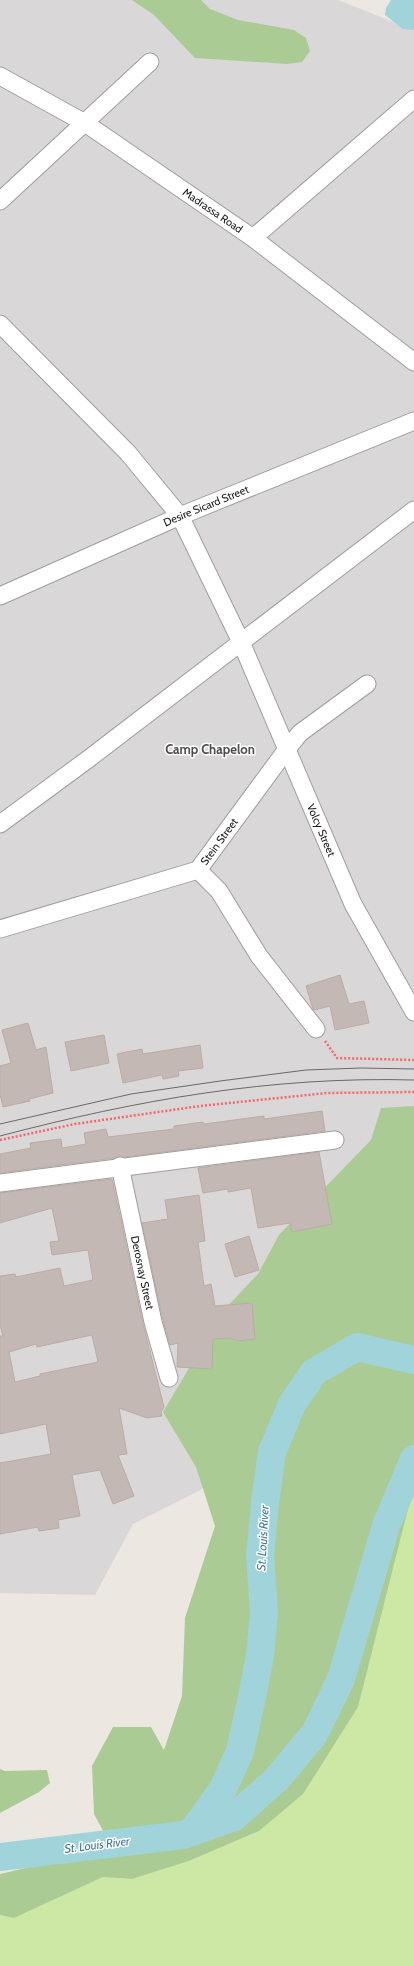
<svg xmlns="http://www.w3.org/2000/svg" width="414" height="1966" viewBox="0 0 414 1966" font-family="Cabin,sans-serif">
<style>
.residential{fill:#d9d7d8}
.grass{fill:#cde7a5}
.forest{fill:#abcb95}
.water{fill:#a0d4da}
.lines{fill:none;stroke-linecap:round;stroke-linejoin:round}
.river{stroke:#a0d4da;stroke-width:28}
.building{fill:#c3b8b4;stroke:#bdaba3;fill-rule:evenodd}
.street-casing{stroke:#9f9f9f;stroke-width:19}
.path{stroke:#f66769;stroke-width:2.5;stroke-dasharray:2 2;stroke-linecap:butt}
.street{stroke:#fff;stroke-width:17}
.tram{stroke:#696969;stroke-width:1}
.labels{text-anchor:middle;stroke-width:3;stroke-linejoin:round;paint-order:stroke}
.street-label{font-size:11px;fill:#1b1b1b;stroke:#fff}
.water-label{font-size:12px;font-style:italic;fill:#447898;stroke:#fff}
.quarter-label{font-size:13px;font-weight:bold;fill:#4e4e4e;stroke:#fff}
</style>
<rect width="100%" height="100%" fill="#ece7e0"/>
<polygon class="residential" points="0,0 338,0 414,30 414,1194 218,1481 133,1524 95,1595 0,1593"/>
<polygon class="grass" points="414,1485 414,1966 0,1966 0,1915 14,1918 103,1877 132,1879 189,1861 259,1831"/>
<g class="forest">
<polygon points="132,0 201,0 210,9 238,20 294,30 306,38 310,51 302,62 287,64 195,58 154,15"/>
<polygon points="414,1106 414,1485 358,1707 303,1794 259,1831 189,1861 132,1879 103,1877 14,1918 0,1915 0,1874 86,1854 107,1838 94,1814 92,1766 113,1727 151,1727 164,1750 182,1696 185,1618 215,1526 196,1467 163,1412 223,1311 258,1274 279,1235 371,1140 381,1108"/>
<polygon points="0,1769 5,1771 47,1770 50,1783 39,1792 0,1813"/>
</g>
<polygon class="water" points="391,0 414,0 414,30 403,29 385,15 386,8"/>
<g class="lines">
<g class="river">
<polyline points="193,1831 223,1789 240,1751 251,1702 260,1656 264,1611 260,1556 265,1503 272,1452 292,1404 314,1372 357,1347 414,1360"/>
<polyline points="0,1857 183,1835 234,1817 277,1779 315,1733 341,1679 386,1526 414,1459"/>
</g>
</g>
<g class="building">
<polygon points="340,975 349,1004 364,1001 369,1023 335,1030 330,1006 314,1010 313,1009 306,986"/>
<polygon points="28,1023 36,1050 46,1047 53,1093 29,1099 30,1101 3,1107 0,1094 0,1066 11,1063 2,1030"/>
<polygon points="104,1035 109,1063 71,1071 65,1042"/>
<polygon points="200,1045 203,1068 178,1071 179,1076 163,1079 162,1075 123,1083 117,1054 142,1049 143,1054"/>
<polygon points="322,1111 325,1131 124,1157 118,1156 114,1158 0,1173 0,1154 31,1148 30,1143 61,1139 62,1148 86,1144 84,1133 106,1129 108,1137 174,1129 174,1126 203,1122 204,1124 264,1116 264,1119"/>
<polygon points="319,1152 332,1224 292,1232 290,1223 258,1228 251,1188 228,1192 228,1189 203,1193 198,1168"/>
<path d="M 112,1179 L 143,1324 L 164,1407 L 161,1412 L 162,1416 L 147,1418 L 119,1408 L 127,1454 L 118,1455 L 134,1496 L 113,1504 L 100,1470 L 72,1475 L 80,1516 L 58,1520 L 59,1528 L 39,1531 L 38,1527 L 0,1534 L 0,1463 L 51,1454 L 46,1424 L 0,1434 L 0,1336 L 3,1336 L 0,1325 L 0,1276 L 15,1274 L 16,1277 L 60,1268 L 64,1286 L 93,1280 L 88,1250 L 52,1255 L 50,1242 L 59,1241 L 52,1208 L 0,1223 L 0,1193 ZM 92,1335 L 98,1362 L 40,1374 L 40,1376 L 15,1382 L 9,1352 L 36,1344 L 37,1347 Z"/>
<polygon points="199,1195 205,1241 198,1242 204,1286 211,1284 215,1306 252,1303 255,1339 238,1341 230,1338 213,1339 212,1369 177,1367 178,1343 170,1345 163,1320 142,1223 168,1219 165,1200"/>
<polygon points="249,1236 259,1270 235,1277 225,1244"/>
</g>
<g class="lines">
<g class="street-casing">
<g id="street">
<path id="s1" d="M 0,76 L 85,123 L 253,238 L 414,362"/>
<polyline points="0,201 150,62"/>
<polyline points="253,238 414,99"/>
<path id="s2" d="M 0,324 L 128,453 L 180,516 L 241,642 L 353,904 L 414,1012"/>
<path id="s3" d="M 0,596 L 180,516 L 414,421"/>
<polyline points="0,824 87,760 414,510"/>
<polyline points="198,870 219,891 259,956 316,1029"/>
<path id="s4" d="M 0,929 L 198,870 L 287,749 L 300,733 L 367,684"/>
<path id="s5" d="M 120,1166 L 153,1322 L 169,1378"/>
<polyline points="0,1183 335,1140"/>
</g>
</g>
<g class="path">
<polyline points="325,1041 337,1058 414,1060"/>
<polyline points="0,1140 75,1124 200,1106 327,1093 414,1092"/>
</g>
<use href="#street" class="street"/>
<g class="tram">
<polyline points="0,1124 131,1094 220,1081 306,1070 361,1068 414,1069"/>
<path d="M 0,1136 C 137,1100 272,1076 414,1080"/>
</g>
</g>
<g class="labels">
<g class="street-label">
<text dy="4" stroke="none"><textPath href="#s1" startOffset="252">Madrassa Road</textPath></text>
<text dy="4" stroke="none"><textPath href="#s3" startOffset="225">Desire Sicard Street</textPath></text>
<text dy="4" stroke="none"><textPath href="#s2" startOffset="608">Volcy Street</textPath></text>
<text dy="4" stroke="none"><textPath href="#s4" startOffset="242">Stein Street</textPath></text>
<text dy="4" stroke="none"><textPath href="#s5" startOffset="109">Derosnay Street</textPath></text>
</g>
<g class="water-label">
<text transform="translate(263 1538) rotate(-87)" y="4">St. Louis River</text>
<text transform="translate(97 1845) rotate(-7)" y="4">St. Louis River</text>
</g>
<g class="quarter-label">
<text x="210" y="754">Camp Chapelon</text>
</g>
</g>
</svg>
